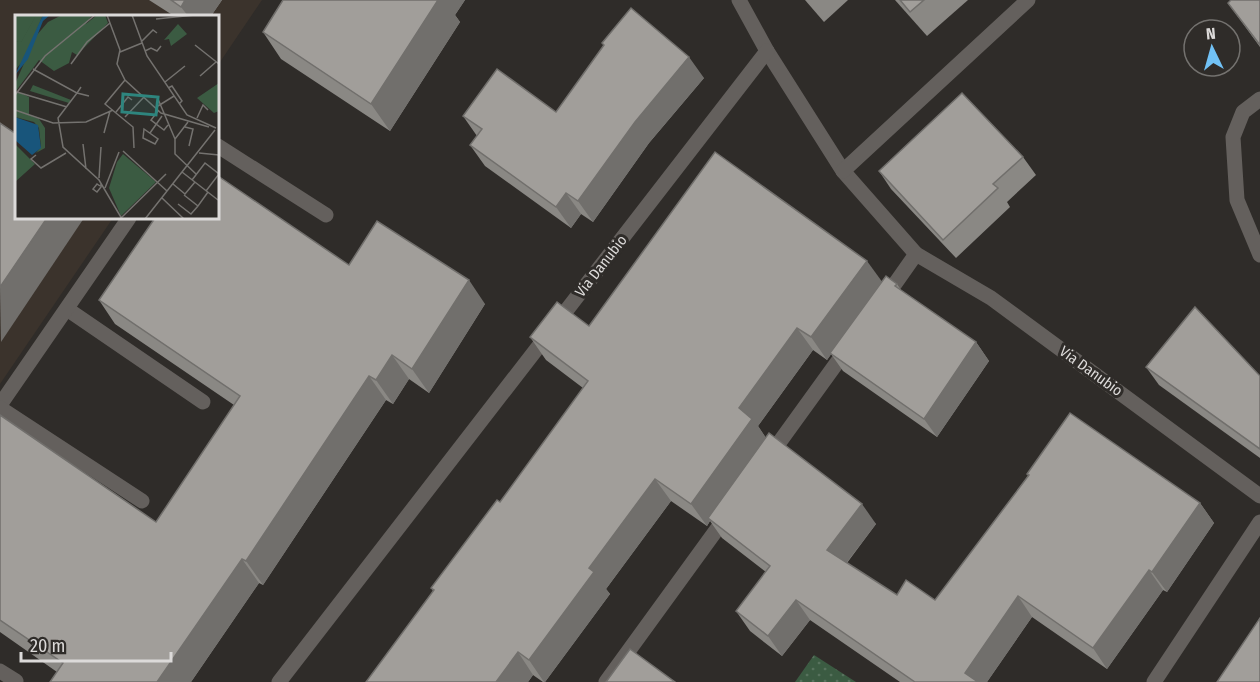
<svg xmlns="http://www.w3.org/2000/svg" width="1260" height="682" viewBox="0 0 1260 682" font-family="'Fira Sans Condensed',sans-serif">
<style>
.built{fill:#3b332c}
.garden{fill:url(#garden-dots)}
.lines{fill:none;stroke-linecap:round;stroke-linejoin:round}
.minor{stroke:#64605d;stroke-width:15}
.wall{fill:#8a8884}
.shaded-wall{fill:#716f6c}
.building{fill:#a19e9a;stroke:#716f6c;stroke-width:1.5}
.labels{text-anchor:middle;stroke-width:6;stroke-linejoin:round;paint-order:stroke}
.street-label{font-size:15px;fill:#dcdad9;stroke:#2f2c29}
.inset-road{fill:none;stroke:#74726f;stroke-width:1.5}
.view{fill:#2e857e;fill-opacity:0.15;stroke:#2e857e;stroke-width:3}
.inset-edge{fill:none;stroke:#dcdad9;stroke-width:3}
</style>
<defs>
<pattern id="garden-dots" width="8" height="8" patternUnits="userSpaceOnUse" patternTransform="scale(1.5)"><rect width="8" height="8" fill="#3b5b42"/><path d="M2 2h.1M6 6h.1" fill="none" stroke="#57725d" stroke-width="1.8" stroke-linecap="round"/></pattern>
</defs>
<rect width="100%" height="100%" fill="#2f2c29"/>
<polygon class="built" points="0,0 262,0 218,65 218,16 16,16 16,218 113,218 0,384"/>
<polygon class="garden" points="814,655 856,682 795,682"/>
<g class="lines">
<g class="minor">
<polyline points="739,0 767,51 843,171 916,254 991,298 1260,496"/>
<polyline points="1260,99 1243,112 1233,137 1237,200 1260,255"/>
<polyline points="218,146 326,215"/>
<polyline points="843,171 1028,0"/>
<polyline points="885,298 916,254"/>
<polyline points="67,309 203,402"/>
<polyline points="0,405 129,218"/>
<polyline points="0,408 142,501"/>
<polyline points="768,458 849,346"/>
<polyline points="0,671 16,681"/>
<polyline points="279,682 767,51"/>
<polyline points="606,682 728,514"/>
<polyline points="1154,682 1260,522"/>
</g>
</g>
<g class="wall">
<polygon points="149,0 222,0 211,16 174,16"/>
<polygon points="283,0 465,0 455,15 460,22 390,131 281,59 263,32"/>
<polygon points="805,0 848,0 824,22"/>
<polygon points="895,0 968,0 927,36"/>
<polygon points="1260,0 1260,47 1228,3"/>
<polygon points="602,43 704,78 649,143 593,222 581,214 571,228 485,166 470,145 477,136 463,116 556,112 604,46"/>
<polygon points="1023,157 1036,175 1007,202 1010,207 956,258 891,189 879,171"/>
<polygon points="349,265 485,304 429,393 409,379 393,404 386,400 263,585 259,583 191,682 50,682 57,672 0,632 0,415 156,522 234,405 115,324 99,300"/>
<polygon points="882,282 897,284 901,290 976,342 989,361 937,437 843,371 831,354 827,360 813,350 758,426 766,438 876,524 847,563 897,595 935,600 1028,476 1027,474 1200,503 1214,523 1167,592 1163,590 1107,669 1032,617 987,682 900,682 810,620 782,656 750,631 736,611 766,572 722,538 710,521 707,526 671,501 606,589 610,594 545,682 543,682 533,675 528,682 366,682 433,591 431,588 500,502 583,388 546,360 530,337 589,326"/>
<polygon points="1146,367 1260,376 1260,458 1159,385"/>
</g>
<g class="shaded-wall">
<polygon points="185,0 222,0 211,16 188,16 181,7"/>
<polygon points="438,0 465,0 455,15 460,22 390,131 371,104"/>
<polygon points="689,57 704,78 649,143 593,222 578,201 635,122"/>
<polygon points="566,193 581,214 571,228 556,207"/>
<polygon points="47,218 84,218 1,342 0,287"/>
<polygon points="867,261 883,283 827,360 811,337"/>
<polygon points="469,280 485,304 429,393 412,369"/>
<polygon points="797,328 813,350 758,426 768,441 708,518 710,521 707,526 691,504 739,408"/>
<polygon points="976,342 989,361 937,437 924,419"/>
<polygon points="392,355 409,379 393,404 376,380"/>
<polygon points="369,376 386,400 263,585 246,561"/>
<polygon points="655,479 671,501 606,589 610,594 545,682 544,682 529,660 589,568"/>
<polygon points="1200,503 1214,523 1167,592 1152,572"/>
<polygon points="862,504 876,524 841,570 827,550"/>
<polygon points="242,559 259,583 191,682 157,682"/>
<polygon points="1149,570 1163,590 1107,669 1093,648"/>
<polygon points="1018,596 1032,617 987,682 971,682 965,673"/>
<polygon points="796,600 810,620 782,656 768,636"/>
<polygon points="518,652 533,675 528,682 496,682"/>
</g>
<g class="building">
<polygon points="171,0 185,0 181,7"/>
<polygon points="283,0 438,0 371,104 263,32"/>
<polygon points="900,0 924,0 910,12"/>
<polygon points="1231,0 1260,0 1260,45 1228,3"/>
<polygon points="631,8 689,57 635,122 578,201 566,193 556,207 470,145 482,129 463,116 497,69 556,112 604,45 602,43"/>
<polygon points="962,93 1023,157 993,184 998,188 943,240 879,171"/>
<polygon points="0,123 16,134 16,218 47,218 0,287"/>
<polygon points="715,152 867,261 811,337 797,328 739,408 752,419 691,504 655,479 589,568 594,572 529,660 518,652 496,682 366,682 434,590 431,588 497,500 500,502 588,381 530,337 557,302 589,326"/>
<polygon points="218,176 349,265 377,221 469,280 412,369 392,355 376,380 369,376 246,561 242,559 157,682 50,682 63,663 0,620 0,415 156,522 240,396 99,300 155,218 218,218"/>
<polygon points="886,276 897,284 895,286 976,342 924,419 830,353"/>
<polygon points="1195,307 1260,376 1260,449 1146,367"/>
<polygon points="1070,413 1200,503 1152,572 1149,570 1093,648 1018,596 965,673 978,682 915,682 796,600 768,636 736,611 770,566 708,518 769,433 862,504 827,550 897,595 906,580 935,600 1029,475 1027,474"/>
<polygon points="1260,618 1260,682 1217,682"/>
<polygon points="630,649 675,682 606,682"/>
</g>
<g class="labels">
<g class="street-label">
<text transform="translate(601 266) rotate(-52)" y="5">Via Danubio</text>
<text transform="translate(1091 371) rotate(36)" y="5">Via Danubio</text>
</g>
</g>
<g transform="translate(15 15)">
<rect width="204" height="204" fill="#2f2c29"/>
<path d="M 0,0 L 21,1 L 6,28 L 0,26 ZM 47,0 L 77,0 L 71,9 L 82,0 L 90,0 L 93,8 L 62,40 L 57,37 L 54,48 L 39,56 L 24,45 L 1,76 L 14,82 L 14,100 L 24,104 L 30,113 L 30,133 L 21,138 L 26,132 L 24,113 L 19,107 L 0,102 L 0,69 L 21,21 L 33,7 ZM 163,9 L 172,19 L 156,31 L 154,24 L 149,25 ZM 204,68 L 204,96 L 199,98 L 182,83 ZM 18,70 L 23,72 L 56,85 L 54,88 L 15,76 ZM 0,129 L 20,149 L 0,167 ZM 108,139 L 141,167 L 106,201 L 94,173 L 102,147 Z" fill="#3b5b42"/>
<path d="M 21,0 L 28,0 L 9,45 L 0,55 L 0,26 L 6,27 Z" fill="#3b5b42"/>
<path d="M 28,0 L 35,0 L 28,6 L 13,44 L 0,60 ZM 0,102 L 23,110 L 26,133 L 17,140 L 0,125 Z" fill="#18557b"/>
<path class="inset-road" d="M 92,0 L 105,35 L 102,49 L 110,65 L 146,98 L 194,112M 117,0 L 132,41 L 172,100 L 201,113M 141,4 L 180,0M 126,27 L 138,15 L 142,18M 180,30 L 204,49M 130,36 L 136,33 L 142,36 L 146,31M 105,37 L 127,28M 56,49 L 72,27 L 95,8M 18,54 L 62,78 L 43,103 L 48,132 L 84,165 L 107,204M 185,61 L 201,47M 110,65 L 90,89 L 118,112 L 119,133M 150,67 L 170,51M 66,72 L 62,78 L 74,81M 153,73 L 157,71 L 167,86 L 164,89M 2,77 L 52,92M 0,80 L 30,41 L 80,0M 143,84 L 160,124M 143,91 L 159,81M 0,95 L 38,108 L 71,107 L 98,95M 143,96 L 136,105 L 149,115 L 153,110M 101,97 L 113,82 L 117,85M 110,102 L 129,82M 182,103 L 188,90 L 193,95M 173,107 L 160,124 L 160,139 L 181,159M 170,112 L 178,114 L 174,131M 129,114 L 143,124 L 140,129 L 128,123 ZM 89,118 L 95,96M 135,118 L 147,101M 68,129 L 71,154M 108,136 L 152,176M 184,138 L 204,140M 21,140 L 16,144 L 26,153 L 51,138M 167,157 L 203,185M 84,163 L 86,132M 177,165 L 190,148 L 204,159 L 191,176M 158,169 L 170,179 L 180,167M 85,171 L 82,169 L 78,174 L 82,177 L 86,172 L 86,168M 90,173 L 104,137M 169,180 L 183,191 L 193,177M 147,183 L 169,204M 163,189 L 176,199 L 183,191M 105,204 L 151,159M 130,204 L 200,115"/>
<path class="view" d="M 108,79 L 143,82 L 141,100 L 107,97 Z"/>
<rect width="204" height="204" class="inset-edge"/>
</g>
<g transform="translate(1212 48) rotate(355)"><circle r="28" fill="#2f2c29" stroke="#74726f" stroke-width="1.5"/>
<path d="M0-4.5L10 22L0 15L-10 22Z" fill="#71c1f5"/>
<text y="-9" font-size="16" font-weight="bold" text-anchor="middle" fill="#dcdad9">N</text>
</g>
<path d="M21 652v9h150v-9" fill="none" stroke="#dcdad9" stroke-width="3"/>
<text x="30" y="652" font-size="18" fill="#dcdad9" stroke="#2f2c29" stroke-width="4.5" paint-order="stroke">20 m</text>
</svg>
